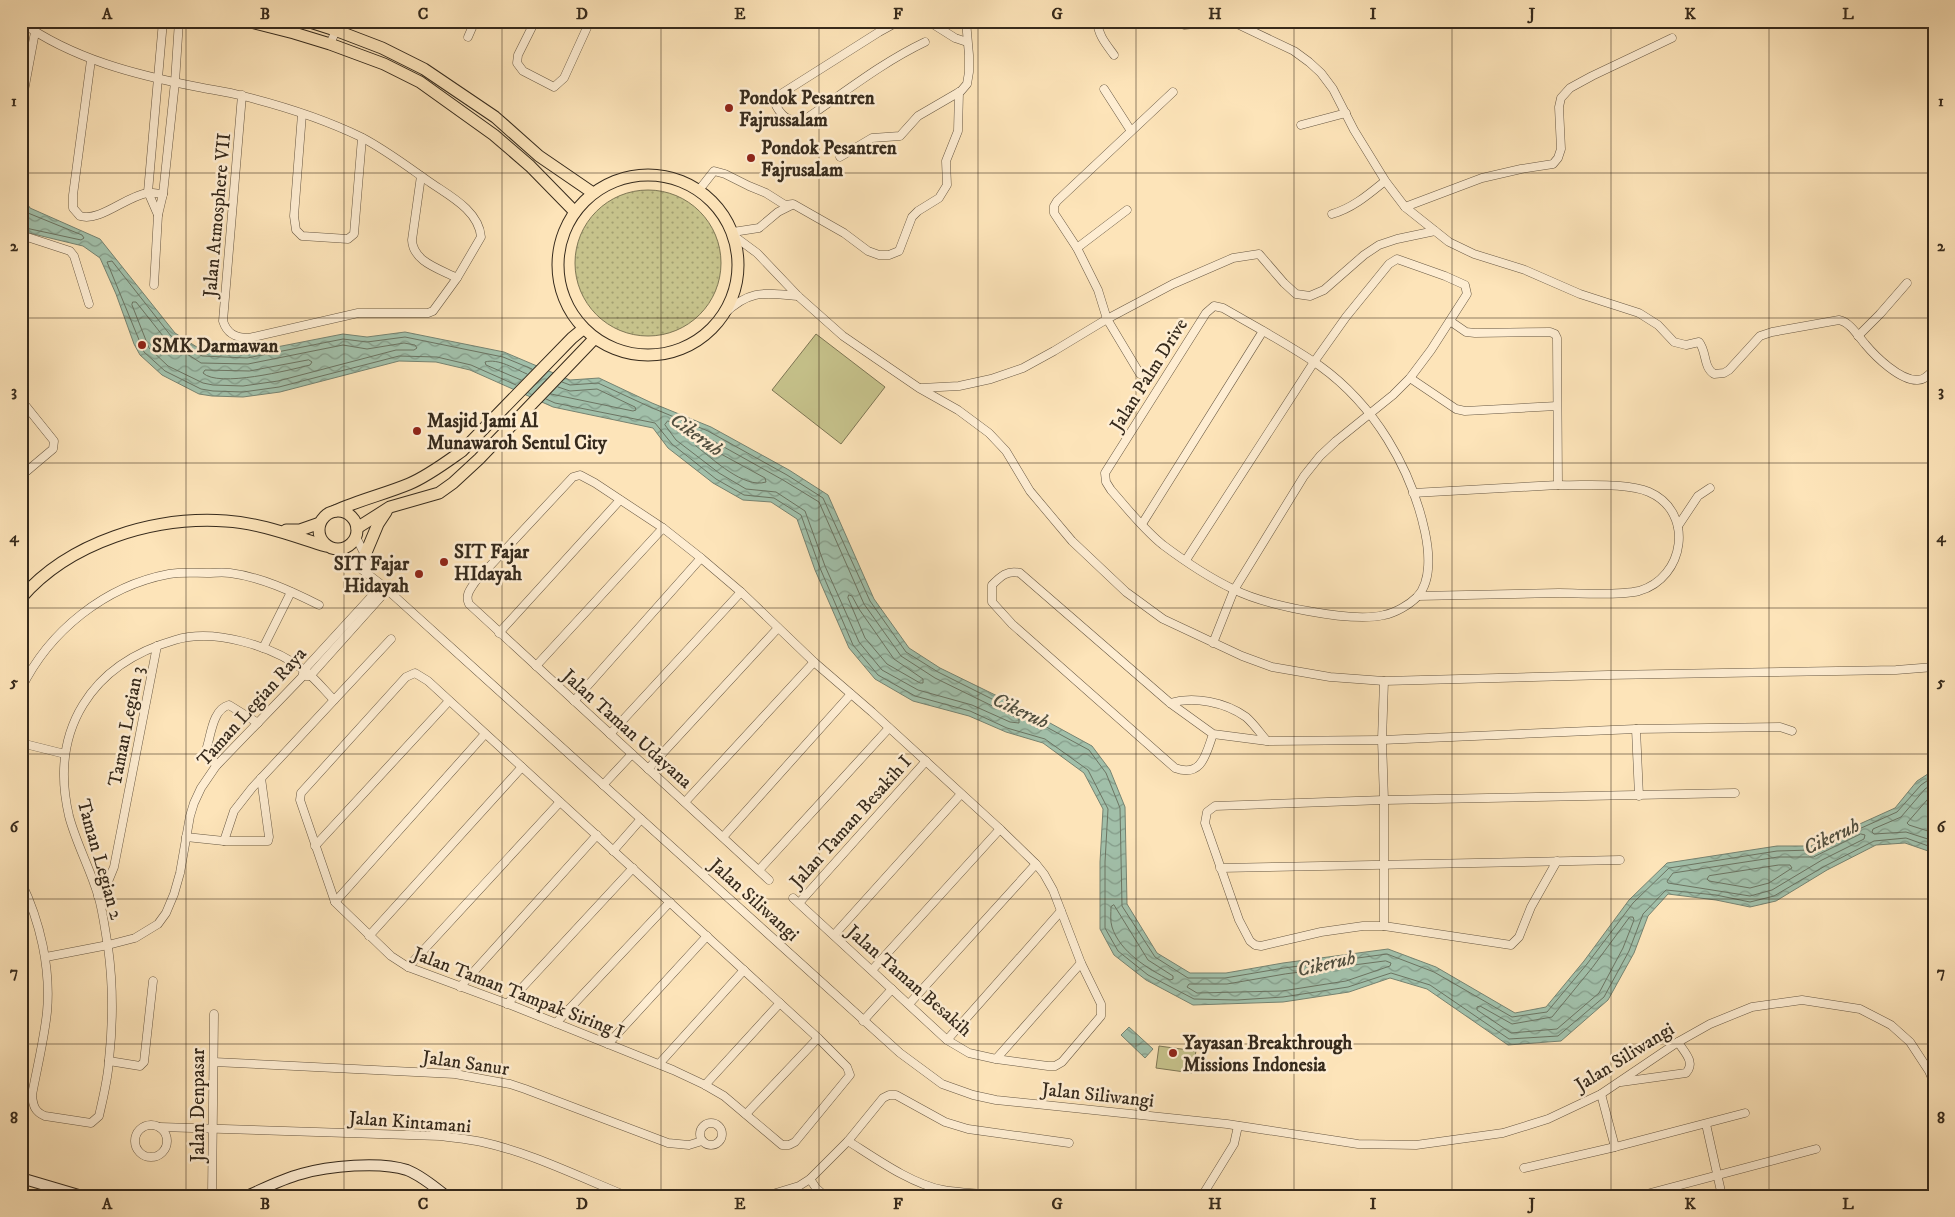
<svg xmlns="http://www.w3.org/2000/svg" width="1955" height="1217" viewBox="0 0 1955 1217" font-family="'IM FELL DW Pica',serif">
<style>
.green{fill:url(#green-dots);stroke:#7e7654}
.pitch{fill:#c6c28b;stroke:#7e7654}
.water{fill:url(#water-waves);stroke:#768371}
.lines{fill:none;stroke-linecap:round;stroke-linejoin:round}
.shore{stroke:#6c7462;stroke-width:1}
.street-casing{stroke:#685843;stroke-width:9}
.secondary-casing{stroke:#362a1c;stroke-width:12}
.primary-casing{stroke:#362a1c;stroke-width:13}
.street{stroke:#feedd2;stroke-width:8}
.secondary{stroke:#feedd2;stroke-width:10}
.primary{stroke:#fde4b9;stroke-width:11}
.grid{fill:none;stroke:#362a1c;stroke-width:1;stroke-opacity:0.55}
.poi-dot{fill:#8f2418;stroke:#feedd2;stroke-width:2}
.labels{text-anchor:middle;stroke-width:5;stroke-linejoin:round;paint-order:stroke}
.poi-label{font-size:19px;font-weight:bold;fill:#362a1c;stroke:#feedd2;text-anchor:start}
.street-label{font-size:19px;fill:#362a1c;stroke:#feedd2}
.water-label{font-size:20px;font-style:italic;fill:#514f3f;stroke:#feedd2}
.neatline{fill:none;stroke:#362a1c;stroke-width:2}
.grid-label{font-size:16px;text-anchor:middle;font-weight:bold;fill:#362a1c}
</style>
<defs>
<pattern id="green-dots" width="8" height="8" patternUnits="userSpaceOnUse" patternTransform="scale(1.25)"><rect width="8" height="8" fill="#c6c28b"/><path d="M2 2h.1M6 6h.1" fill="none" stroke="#a29e71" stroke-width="1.8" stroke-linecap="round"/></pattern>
<pattern id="water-waves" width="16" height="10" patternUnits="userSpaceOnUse" patternTransform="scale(1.25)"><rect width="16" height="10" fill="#a1bfa9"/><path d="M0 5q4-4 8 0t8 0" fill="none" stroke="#849b89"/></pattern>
</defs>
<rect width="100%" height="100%" fill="#fde4b9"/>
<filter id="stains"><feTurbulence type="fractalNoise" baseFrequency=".004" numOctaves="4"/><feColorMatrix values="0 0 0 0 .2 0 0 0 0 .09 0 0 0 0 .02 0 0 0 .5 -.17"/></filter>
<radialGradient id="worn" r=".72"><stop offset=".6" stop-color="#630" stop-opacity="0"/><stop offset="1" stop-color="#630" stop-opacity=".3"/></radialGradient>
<circle class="green" cx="648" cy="263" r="73"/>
<g class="pitch">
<polygon points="816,334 885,387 841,444 772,390"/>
<polygon points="1159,1046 1196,1051 1192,1073 1156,1068"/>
</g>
<g class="water">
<polygon points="21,193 30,208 100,239 175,333 203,351 246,353 343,334 367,337 405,332 504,352 570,380 599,378 652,403 711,427 789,470 828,495 874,599 909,648 940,668 1028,711 1092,746 1110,770 1125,807 1127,904 1157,953 1190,973 1226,973 1283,963 1388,949 1436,967 1515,1013 1546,1007 1584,961 1629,900 1667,863 1777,846 1811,846 1895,808 1917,781 1934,770 1934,853 1905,843 1876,845 1827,870 1776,901 1750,907 1716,900 1668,894 1648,916 1634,953 1608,1000 1561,1041 1508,1045 1427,989 1390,978 1349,992 1283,1002 1193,1005 1146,980 1114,955 1100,929 1100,862 1103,809 1084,773 1043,743 1006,732 969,716 913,701 875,679 849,648 815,570 797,519 771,502 743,500 713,483 668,448 653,428 553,407 470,370 436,362 399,361 280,392 243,397 212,396 199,394 162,375 140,355 134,344 116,294 100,258 83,246 21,231"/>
<polygon points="1129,1027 1153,1049 1145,1058 1121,1035"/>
</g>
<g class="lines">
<g class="shore">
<polyline points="21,203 28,213 82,235 84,238 81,240 21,227"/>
<polygon points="133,302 136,302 167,341 201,363 248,364 343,345 367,349 404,343 415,345 417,348 414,350 396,350 278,381 243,386 213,385 203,383 168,366 149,348 132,305"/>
<path d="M 309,360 L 312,362 L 310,365 C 290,370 218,388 203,373 L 205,370 L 249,371 Z"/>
<path d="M 521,380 L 486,365 L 485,362 C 498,358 515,369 527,374"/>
<polyline points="562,382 570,385 598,383 650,407 708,431 787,475 823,498 870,601 906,652 938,672 1026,716 1089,750 1106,773 1120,808 1122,906 1155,957 1188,978 1225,978 1284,968 1387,954 1434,972 1512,1017 1547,1012 1587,964 1633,903 1669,868 1777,851 1812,850 1897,812 1921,785 1934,776"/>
<polyline points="516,385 471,365 437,357 399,356 279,387 243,392 213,391 201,389 165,371 144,352 107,262 112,261 171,336 202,356 247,358 343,339 367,342 405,337 503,357 532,369"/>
<polyline points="551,394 633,411 636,410 635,407 597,389 570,391 558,387"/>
<polyline points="546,399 555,403 655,423 672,444 716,479 744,495 774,498 801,515 820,568 853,645 878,675 915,696 970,711 1007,728 1045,739 1088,770 1108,809 1105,862 1105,928 1118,951 1148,975 1194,999 1237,1000 1283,997 1348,987 1391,973 1430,985 1509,1039 1558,1036 1604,997 1629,951 1643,914 1666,890 1716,895 1750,902 1774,896 1825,866 1874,841 1906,838 1934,848"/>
<polygon points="668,421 706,437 783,480 819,502 864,604 901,656 935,678 1019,719 1019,723 1010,722 972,705 918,690 882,670 859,642 825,566 805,511 776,492 746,489 719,473 676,440 665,425"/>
<path d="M 699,442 L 765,478 L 766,482 C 744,489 713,459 696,446 L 696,443 Z"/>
<polygon points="849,595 852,596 859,609 894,659 923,679 923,683 920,683 887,664 865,638 848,598"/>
<polyline points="1934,783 1925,789 1901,817 1873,829 1872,832 1874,834 1906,832 1934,841"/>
<polyline points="1934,792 1907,823 1909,825 1934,833"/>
<polygon points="1861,834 1865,835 1864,839 1822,860 1772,890 1750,896 1668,883 1667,881 1673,873 1778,857 1813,857"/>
<polygon points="1779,865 1790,865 1792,868 1769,883 1750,888 1709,881 1707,879 1709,876"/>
<path d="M 1114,905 L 1148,960 L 1173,976 L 1173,979 L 1170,980 C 1148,969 1120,952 1112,927 C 1110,921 1111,913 1111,907 Z"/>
<polygon points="1630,917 1633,917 1634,920 1623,948 1599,993 1557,1029 1511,1033 1477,1010 1477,1007 1480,1006 1512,1024 1552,1017 1592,968"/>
<polygon points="1386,961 1391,963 1390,966 1346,981 1282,991 1197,993 1187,987 1189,984 1227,984 1285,974"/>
</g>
<g class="street-casing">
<g id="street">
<polyline points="535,21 518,55 517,63 523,71 554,87 564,78 590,21"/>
<path d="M 899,21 L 879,32 L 781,94 L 774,101 C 780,116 789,123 804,120 C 844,93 881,63 925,42"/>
<polyline points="928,21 955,38 967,42"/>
<path d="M 1097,21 C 1098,35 1106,44 1114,55"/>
<path d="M 1175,21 L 1184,25 L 1208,23 L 1235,23 L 1294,51 L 1309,62 L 1321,73 L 1333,89 L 1354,130 L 1386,182 L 1405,207 L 1449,242 L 1474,254 L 1525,270 L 1580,294 L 1639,313 L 1658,325 L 1674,342 L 1686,345 L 1699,342 C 1707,352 1703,367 1714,374 L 1724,373 L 1729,370 L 1760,336 L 1772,332 L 1839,320 C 1850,322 1858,336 1865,344 C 1875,356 1900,381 1918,380 C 1925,380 1929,374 1934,370"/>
<path d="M 21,22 C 73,59 136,75 198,87 C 213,90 228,92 243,96 C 283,106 324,119 361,137 C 386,150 408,167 431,183 C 450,196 479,211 481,237 L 457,278 L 433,311 L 428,313 L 358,313 L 249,338 C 236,338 227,334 223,321 L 242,95"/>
<polyline points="468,37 475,21"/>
<polyline points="330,44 340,21"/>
<path d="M 91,60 L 73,195 L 73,208 L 80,216 C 100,222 125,197 147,193 C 152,192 158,194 163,194"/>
<polyline points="1104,89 1131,131"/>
<polyline points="21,107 35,32"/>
<polyline points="302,114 294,216 296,230 302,236 348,239 354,234 362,138"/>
<polyline points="1301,125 1346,113"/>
<polyline points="840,157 872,138 900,136 918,116 961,91 967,84 969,72 969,55 966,21"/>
<path d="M 421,176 L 412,240 C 413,262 440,269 457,278"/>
<polyline points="699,190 714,171 725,174 749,186 766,193 785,205 793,204 844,233 868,251 879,255 889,255 899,251 912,217 918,211 939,198 947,185 946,161 958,131 959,92"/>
<polyline points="1405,207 1482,178 1521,169 1553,164 1558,158 1561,149 1559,107 1561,98 1570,88 1592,76 1672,38"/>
<path d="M 1332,214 C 1353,208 1369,194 1385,181"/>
<polyline points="158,215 148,192 163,21"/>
<polyline points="733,232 759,228 778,212 792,205"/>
<polyline points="21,235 70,251 74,256 89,304"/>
<polyline points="734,236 757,253 798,296 843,336 919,388 958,410 989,433 1006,451 1030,491 1072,541 1126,592 1163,619 1242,656 1272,667 1330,677 1384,681 1608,675 1896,670 1934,667"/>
<polyline points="1077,248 1127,210"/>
<polyline points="154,285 158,215 163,194 175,82 179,21"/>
<path d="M 1214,306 L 1223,308 C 1256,327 1290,345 1320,366 C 1374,405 1411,467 1425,532 C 1429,551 1432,581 1417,597 C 1409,605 1395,613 1384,615 C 1351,623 1264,605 1233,589 C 1210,578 1183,560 1163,545 C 1143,529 1127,508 1111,490 L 1106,482 L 1105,473 L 1206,313 Z"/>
<path d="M 724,314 C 750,289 764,293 798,296"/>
<polyline points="1858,336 1880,314 1907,283"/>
<polyline points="1140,374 1107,319 1098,290 1077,248 1054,213 1054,206 1057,201 1173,92"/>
<polyline points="1410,378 1456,409 1465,411 1557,406"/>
<polyline points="921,388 959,386 991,379 1023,368 1054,351 1107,319 1173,284 1233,258 1259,254 1284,283 1296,294 1310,296 1324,290 1364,255 1379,245 1397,239 1435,231"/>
<polyline points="21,400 54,441 53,449 21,476"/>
<polyline points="1413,493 1558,485 1557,338 1555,334 1550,332 1475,333 1466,332 1450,321"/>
<polyline points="1142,524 1263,331"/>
<polyline points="1678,526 1698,496 1710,488"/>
<polyline points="356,537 365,555 368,574"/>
<polyline points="335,549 382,585 900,1053 942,1084 973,1095 996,1100 1227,1124 1358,1144 1416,1145 1503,1133 1548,1119 1601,1094 1678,1042 1710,1024 1752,1007 1802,1000 1860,1009 1891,1025 1910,1042 1929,1071 1934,1083"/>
<polyline points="1186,560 1314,362 1346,317 1389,264 1397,259 1445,276 1465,285 1467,294 1431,350 1410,378 1393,395 1336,441 1320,456 1304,476 1234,590 1213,643"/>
<path d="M 1418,596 C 1465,595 1512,594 1559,593 C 1581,593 1617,596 1639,591 C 1685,578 1695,512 1649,492 C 1627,482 1583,486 1558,485"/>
<polyline points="499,633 620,500"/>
<polyline points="263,648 291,592"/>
<polyline points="536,666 663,528"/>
<polygon points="415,673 428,681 818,1038 847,1067 850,1075 795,1142 789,1145 782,1145 724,1096 705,1085 673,1070 516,1007 408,967 391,956 335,902 300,800 301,793 406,677"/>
<polyline points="306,676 310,676 387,590"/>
<polyline points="1384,681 1382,740 1636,729 1780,727 1792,731"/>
<path d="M 21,689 C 49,631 105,586 169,574 C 181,572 194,573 207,573 C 215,573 222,572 230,573 C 261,577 291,591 319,605"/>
<polyline points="574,701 701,558"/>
<path d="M 1170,703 C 1194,696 1225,702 1246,717 C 1254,724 1260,733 1267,741"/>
<polyline points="1636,729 1639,796"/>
<polyline points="610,734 741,592"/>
<path d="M 1213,734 C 1206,754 1202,778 1175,768 L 1012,624 L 992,602 L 992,585 C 1001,576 1007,570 1020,573 L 1170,703 L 1213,734 L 1267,741 L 1382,740 L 1384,800 L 1384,926"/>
<polyline points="21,743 65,754"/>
<path d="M 216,766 L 207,747 C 211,734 213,709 229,705 L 258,723"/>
<polyline points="648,769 778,628"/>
<polyline points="603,785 632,754"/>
<polyline points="685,802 814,662"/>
<polyline points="186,837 224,841 268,841 269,837 261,778"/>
<polyline points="723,837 851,694"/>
<polyline points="224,841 234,811 252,788 391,639"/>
<polyline points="315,846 449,701"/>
<polyline points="613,851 641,819"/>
<polyline points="1557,861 1531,907 1519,937 1511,945 1384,926 1363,926 1321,932 1261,946 1255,945 1250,941 1239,920 1205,823 1207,812 1215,806 1384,800 1735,793"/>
<polyline points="1220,868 1620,860"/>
<polyline points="759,870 889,728"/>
<path d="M 769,880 L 469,604 C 465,595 470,590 475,582 L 573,477 L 580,475 L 595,483 L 663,528 L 701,558 L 741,592 L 814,662 L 872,712 L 1000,829 L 1036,864 L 1044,874 L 1053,890 L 1081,963 L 1101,1004 L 1101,1016 L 1062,1062 L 1055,1066 L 1048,1066 L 996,1059 L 969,1053 L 947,1040 L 793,898"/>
<path d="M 21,882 C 40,921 51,968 47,1012 C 44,1040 37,1068 32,1095 C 33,1106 35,1112 45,1116 L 91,1123 L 99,1116 C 103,1098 108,1079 109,1060 C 113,1023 113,983 108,947 C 105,930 103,911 98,895 C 90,868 76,843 69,816 C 49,730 91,664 175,640 C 214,628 273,646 304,670 C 315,678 324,690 334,700"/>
<polyline points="98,896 105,889 114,867 157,646"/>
<polyline points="335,902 485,734"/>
<polyline points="799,903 926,761"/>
<polyline points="834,935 961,794"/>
<polyline points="369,936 522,767"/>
<polyline points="46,957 108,945 135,938 158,924 166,913 174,894 180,873 190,816 194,803 201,788 216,766 302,677 304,670 382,585"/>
<polyline points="408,967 560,802"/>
<polyline points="872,970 1000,829"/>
<polyline points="460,987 597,835"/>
<polyline points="507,1004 633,868"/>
<polyline points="909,1004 1036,864"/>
<polyline points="863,1021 892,989"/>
<polyline points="556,1023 670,902"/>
<polyline points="947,1040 1061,911"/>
<polyline points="608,1044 707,936"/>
<polyline points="996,1059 1081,963"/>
<polyline points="109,1061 140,1066 144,1062 153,981"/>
<polyline points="214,1062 455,1074 510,1084 525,1089 668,1143 689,1145 702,1141"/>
<polyline points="659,1064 744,970"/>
<path d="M 1621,1082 L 1686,1073 C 1696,1062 1684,1052 1678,1042"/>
<polyline points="705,1085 780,1003"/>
<polyline points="1601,1094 1615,1147"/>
<polyline points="746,1114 818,1038"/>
<circle cx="711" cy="1134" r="11"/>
<polyline points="1706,1124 1722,1196"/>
<circle cx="151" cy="1141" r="16"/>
<path d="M 160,1127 L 440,1136 C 454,1138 468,1139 482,1142 C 532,1153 579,1177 627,1196"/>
<path d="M 848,1141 C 875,1158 911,1184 943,1190 C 967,1194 992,1194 1017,1196"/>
<polyline points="1524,1168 1615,1147 1745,1113"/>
<polyline points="810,1179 816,1188 825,1196"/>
<polyline points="212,1196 214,1014"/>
<polyline points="766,1196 799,1186 810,1179 848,1141 883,1098 889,1095 896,1095 945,1122 968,1129 1069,1143"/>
<polyline points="1202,1196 1234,1144 1238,1126"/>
<polyline points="1639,1196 1816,1149"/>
</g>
</g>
<g class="secondary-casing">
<g id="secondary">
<polyline points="21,1178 82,1196"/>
<path d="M 247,1196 C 265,1188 282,1179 301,1174 C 328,1166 380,1161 407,1170 C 420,1175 435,1187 446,1196"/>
</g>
</g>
<g class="primary-casing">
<g id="primary">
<polyline points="247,21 294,33 330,44 384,64 420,82 494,135 530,166 575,212"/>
<polyline points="307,21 335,30 382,48 424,69 495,117 539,156 593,193"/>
<circle cx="648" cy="265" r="90"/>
<circle cx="338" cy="530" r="19"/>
<path d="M 335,511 C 359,500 385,494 409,484 C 428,476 445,463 462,451 L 572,338 L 583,329"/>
<polyline points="357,528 390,507 439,493 453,483 479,459 594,339"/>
<polyline points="286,530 300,530 320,523"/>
<polyline points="365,555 378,524 386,512"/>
<path d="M 21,598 C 69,542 154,516 226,521 C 260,523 293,536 326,546"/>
</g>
</g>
<use href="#street" class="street"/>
<use href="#secondary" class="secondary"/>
<use href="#primary" class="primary"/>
</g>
<path class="grid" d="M 186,21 L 186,1196M 344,21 L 344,1196M 502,21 L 502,1196M 661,21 L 661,1196M 819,21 L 819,1196M 978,21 L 978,1196M 1136,21 L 1136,1196M 1294,21 L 1294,1196M 1452,21 L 1452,1196M 1611,21 L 1611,1196M 1769,21 L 1769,1196M 21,173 L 1934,173M 21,318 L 1934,318M 21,463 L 1934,463M 21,608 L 1934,608M 21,754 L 1934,754M 21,899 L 1934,899M 21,1044 L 1934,1044"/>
<g class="poi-dot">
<circle cx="729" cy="108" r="5"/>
<circle cx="751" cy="158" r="5"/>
<circle cx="142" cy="345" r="5"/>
<circle cx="417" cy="431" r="5"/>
<circle cx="444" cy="562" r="5"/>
<circle cx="419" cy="574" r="5"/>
<circle cx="1173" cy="1053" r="5"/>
</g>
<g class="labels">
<g class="poi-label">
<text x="739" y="104">Pondok Pesantren<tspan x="739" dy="22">Fajrussalam</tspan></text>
<text x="761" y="154">Pondok Pesantren<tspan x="761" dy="22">Fajrusalam</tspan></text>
<text x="152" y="352">SMK Darmawan</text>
<text x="427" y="427">Masjid Jami Al<tspan x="427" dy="22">Munawaroh Sentul City</tspan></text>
<text x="454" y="558">SIT Fajar<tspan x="454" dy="22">HIdayah</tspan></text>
<text x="409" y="570" text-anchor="end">SIT Fajar<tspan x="409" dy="22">Hidayah</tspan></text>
<text x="1183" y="1049">Yayasan Breakthrough<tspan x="1183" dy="22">Missions Indonesia</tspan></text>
</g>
<g class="street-label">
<text transform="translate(216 215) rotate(-85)" y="7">Jalan Atmosphere VII</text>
<text transform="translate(1148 374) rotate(-58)" y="7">Jalan Palm Drive</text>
<text transform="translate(251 706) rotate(-48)" y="7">Taman Legian Raya</text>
<text transform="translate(125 726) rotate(-79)" y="7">Taman Legian 3</text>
<text transform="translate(628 728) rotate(42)" y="7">Jalan Taman Udayana</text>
<text transform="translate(850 821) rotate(-48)" y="7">Jalan Taman Besakih I</text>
<text transform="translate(101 859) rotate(74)" y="7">Taman Legian 2</text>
<text transform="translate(755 899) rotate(42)" y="7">Jalan Siliwangi</text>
<text transform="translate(910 980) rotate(41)" y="7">Jalan Taman Besakih</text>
<text transform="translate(519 992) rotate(21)" y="7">Jalan Taman Tampak Siring I</text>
<text transform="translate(1624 1056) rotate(-32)" y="7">Jalan Siliwangi</text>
<text transform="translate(466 1062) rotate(8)" y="7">Jalan Sanur</text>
<text transform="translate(1098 1094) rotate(6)" y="7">Jalan Siliwangi</text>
<text transform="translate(197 1105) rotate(-90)" y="7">Jalan Denpasar</text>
<text transform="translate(410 1121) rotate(4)" y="7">Jalan Kintamani</text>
</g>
<g class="water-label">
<text transform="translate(697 434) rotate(36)" y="7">Cikeruh</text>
<text transform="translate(1021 710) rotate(25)" y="7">Cikeruh</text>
<text transform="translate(1831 836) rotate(-25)" y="7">Cikeruh</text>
<text transform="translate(1326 963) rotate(-13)" y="7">Cikeruh</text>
</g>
</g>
<rect width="1955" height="1217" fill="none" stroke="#fde4b9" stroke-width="55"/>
<rect x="28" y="28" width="1900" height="1162" class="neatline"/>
<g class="grid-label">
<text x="107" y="19">A</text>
<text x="265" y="19">B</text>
<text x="423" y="19">C</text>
<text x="582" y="19">D</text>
<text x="740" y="19">E</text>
<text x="898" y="19">F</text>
<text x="1057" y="19">G</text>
<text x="1215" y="19">H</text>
<text x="1373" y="19">I</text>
<text x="1532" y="19">J</text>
<text x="1690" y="19">K</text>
<text x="1848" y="19">L</text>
<text x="14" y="106">1</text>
<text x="1941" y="106">1</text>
<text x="14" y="251">2</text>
<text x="1941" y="251">2</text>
<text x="14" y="396">3</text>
<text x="1941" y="396">3</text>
<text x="14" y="542">4</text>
<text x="1941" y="542">4</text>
<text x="14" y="687">5</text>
<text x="1941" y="687">5</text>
<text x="14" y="832">6</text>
<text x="1941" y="832">6</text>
<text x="14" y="977">7</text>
<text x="1941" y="977">7</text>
<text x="14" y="1123">8</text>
<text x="1941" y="1123">8</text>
<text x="107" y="1209">A</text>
<text x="265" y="1209">B</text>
<text x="423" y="1209">C</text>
<text x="582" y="1209">D</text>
<text x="740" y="1209">E</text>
<text x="898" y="1209">F</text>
<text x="1057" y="1209">G</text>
<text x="1215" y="1209">H</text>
<text x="1373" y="1209">I</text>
<text x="1532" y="1209">J</text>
<text x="1690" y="1209">K</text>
<text x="1848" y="1209">L</text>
</g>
<rect width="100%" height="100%" filter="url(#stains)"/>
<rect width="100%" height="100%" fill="url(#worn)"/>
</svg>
